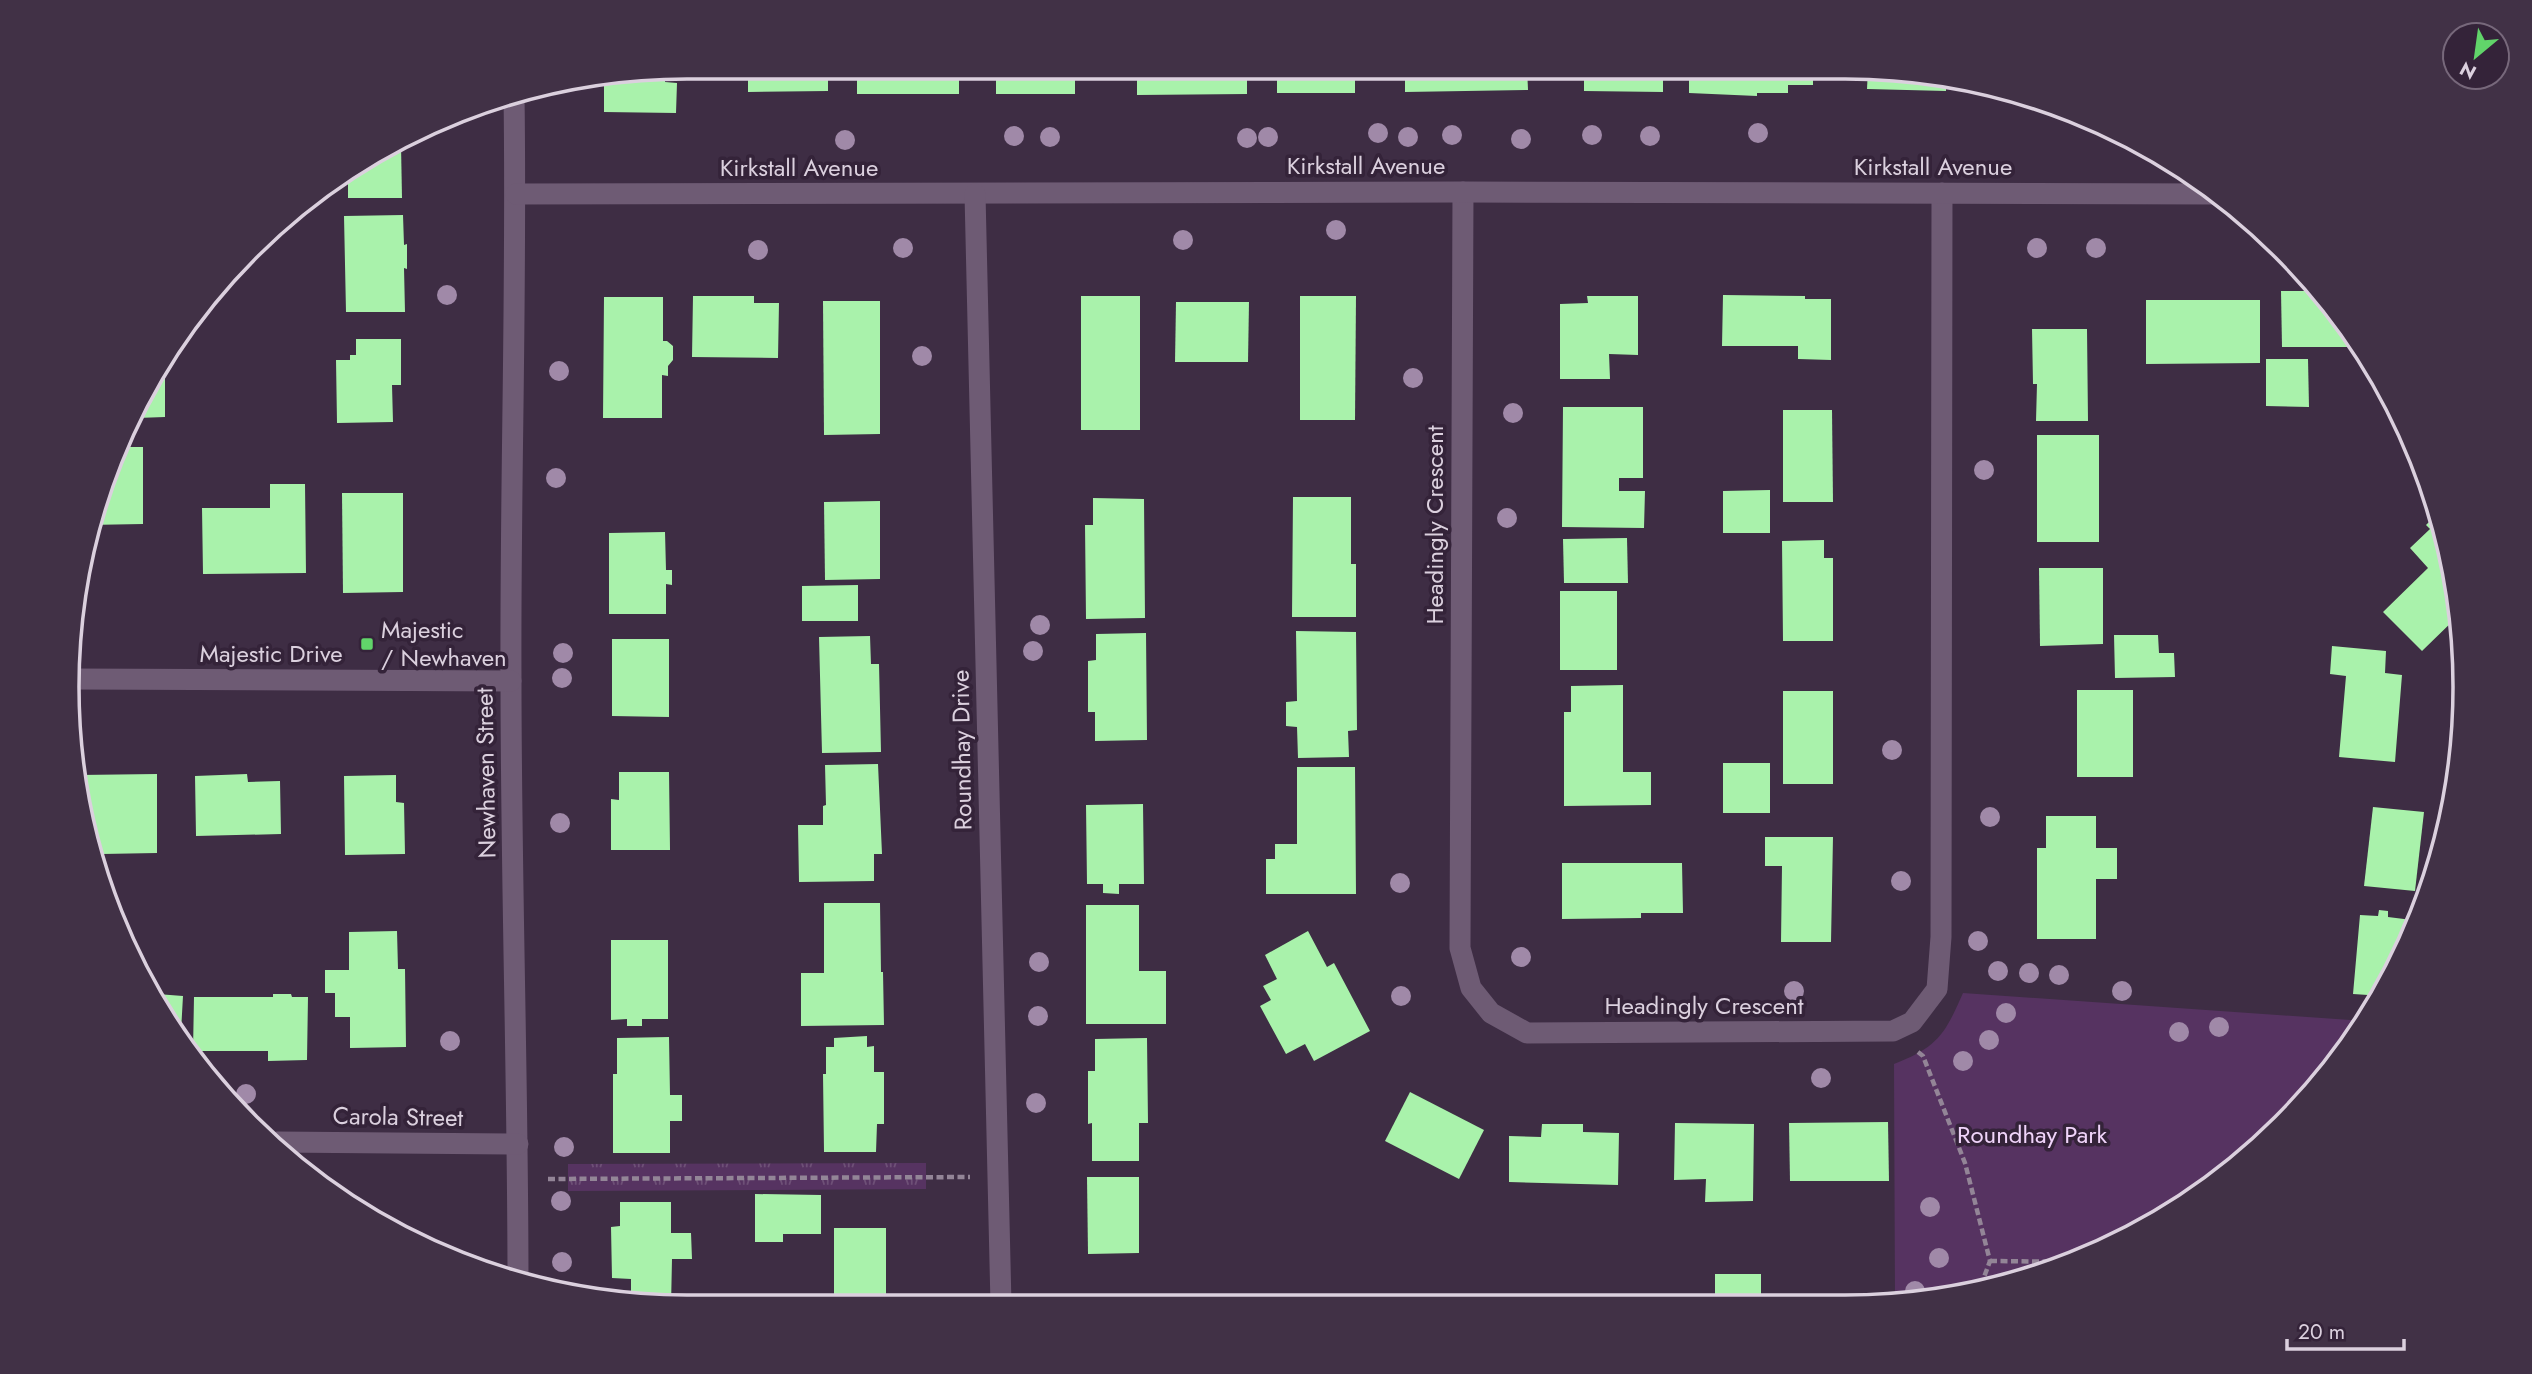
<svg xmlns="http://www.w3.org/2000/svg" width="2532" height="1374" viewBox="0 0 2532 1374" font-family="Jost,sans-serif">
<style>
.grass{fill:url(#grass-tufts)}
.park{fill:#563361}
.building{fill:#a9f2ab}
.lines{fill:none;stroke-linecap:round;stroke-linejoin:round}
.path{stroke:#938597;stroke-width:4.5;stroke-dasharray:7 3.5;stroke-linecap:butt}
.minor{stroke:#6e5b74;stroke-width:21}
.tree{fill:#a089a8}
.poi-dot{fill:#61d46a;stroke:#342339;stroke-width:2.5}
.labels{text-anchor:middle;stroke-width:7;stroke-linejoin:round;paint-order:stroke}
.street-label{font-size:24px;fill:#dbd0de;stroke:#342339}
.poi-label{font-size:24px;fill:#dbd0de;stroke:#342339;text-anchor:start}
.park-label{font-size:24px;fill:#f0d4fa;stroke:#342339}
.rim{fill:none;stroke:#dbd0de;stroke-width:3.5}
</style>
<defs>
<pattern id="grass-tufts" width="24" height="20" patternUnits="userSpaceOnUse" patternTransform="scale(1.75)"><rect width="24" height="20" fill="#563361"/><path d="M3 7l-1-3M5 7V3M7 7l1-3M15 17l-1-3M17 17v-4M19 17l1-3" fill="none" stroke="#6e5077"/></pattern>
</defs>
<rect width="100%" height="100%" fill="#3e2d44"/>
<polygon class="grass" points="926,1163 926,1189 568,1191 568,1164"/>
<path class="park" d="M 1963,993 L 2365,1021 L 2311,1096 L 2190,1203 L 2082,1260 L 1926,1302 L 1895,1302 L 1894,1064 C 1938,1047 1945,1034 1963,993 Z"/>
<g class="building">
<polygon points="748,67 828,67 828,91 748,92"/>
<rect x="857" y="67" width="102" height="27"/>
<rect x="996" y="67" width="79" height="27"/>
<polygon points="1137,67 1247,67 1247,94 1137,95"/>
<rect x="1277" y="67" width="78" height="26"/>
<polygon points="1405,67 1527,67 1528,90 1405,92"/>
<polygon points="1584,67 1663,68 1663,92 1584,91"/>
<polygon points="1689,68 1813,68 1813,85 1788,85 1788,93 1757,93 1757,96 1689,93"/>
<polygon points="1868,68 1885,68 1946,78 1946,91 1867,89"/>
<polygon points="665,70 665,82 677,83 676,113 604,112 604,80"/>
<polygon points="1972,82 2006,88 2016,92 1972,92"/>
<polygon points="401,145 402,198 348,198 348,174"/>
<polygon points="403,215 404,245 407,244 407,269 404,268 405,312 346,312 344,216"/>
<polygon points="2281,291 2320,291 2337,309 2361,347 2282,347"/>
<polygon points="1723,295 1805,296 1805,299 1831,299 1831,360 1798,359 1798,346 1722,346"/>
<polygon points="693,296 754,296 754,303 779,303 778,358 692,357"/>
<rect x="1081" y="296" width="59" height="134"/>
<polygon points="1300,296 1356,296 1355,420 1300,420"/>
<polygon points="1587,296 1638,296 1638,355 1609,354 1610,379 1560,379 1560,304 1588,303"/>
<polygon points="604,297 663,297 663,341 667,341 673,346 673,360 668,366 668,376 662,375 662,418 603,418"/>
<polygon points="2146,300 2260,300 2260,363 2146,364"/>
<polygon points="823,301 880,301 880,434 824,435"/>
<polygon points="1176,302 1249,302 1248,362 1175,362"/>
<polygon points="2032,329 2087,329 2088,421 2036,421 2037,384 2033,384"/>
<polygon points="356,339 401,339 401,385 392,385 393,422 337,423 336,360 350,360 350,355 356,355"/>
<polygon points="165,356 165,417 137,418"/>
<polygon points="2266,359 2308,359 2309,407 2266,406"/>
<polygon points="1563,407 1643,407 1643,478 1619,478 1619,491 1645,491 1644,528 1562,527"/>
<polygon points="1783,410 1832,410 1833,502 1783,502"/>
<rect x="2037" y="435" width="62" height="107"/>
<polygon points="124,447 143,447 143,524 88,525"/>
<polygon points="270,484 305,484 306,573 203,574 202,508 270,508"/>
<polygon points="1770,490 1770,533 1723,533 1723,491"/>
<polygon points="342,493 403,493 403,592 343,593"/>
<polygon points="1293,497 1351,497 1351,564 1356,564 1356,617 1292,617"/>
<polygon points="1093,498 1144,499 1145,618 1086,619 1085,525 1093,525"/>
<polygon points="880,501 880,579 825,580 824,502"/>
<polygon points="2430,521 2446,538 2459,615 2422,651 2383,612 2428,568 2410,548 2430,529 2426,525"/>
<polygon points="665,532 666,570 672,570 672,585 666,584 666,614 609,614 609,533"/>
<polygon points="1627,538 1628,583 1564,583 1563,539"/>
<polygon points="1824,540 1824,558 1833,558 1833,641 1783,641 1782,541"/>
<polygon points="2039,568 2103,568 2103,644 2040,646"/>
<polygon points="858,585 858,621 802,621 802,586"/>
<rect x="1560" y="591" width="57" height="79"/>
<polygon points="1296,631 1356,632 1357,730 1348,731 1349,757 1298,758 1297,727 1286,726 1286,702 1297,701"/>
<polygon points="1146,633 1147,740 1095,741 1095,712 1088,712 1088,661 1096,660 1096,634"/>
<polygon points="2114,635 2158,635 2159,653 2174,653 2175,677 2115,678"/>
<polygon points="870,636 871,664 879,664 881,752 822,753 819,637"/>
<polygon points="612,639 669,639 669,717 612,716"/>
<polygon points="2332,646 2386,651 2385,673 2402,675 2395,762 2339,757 2346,676 2330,674"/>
<polygon points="1623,685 1623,772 1651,772 1651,805 1564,806 1564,712 1571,712 1571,686"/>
<rect x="2077" y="690" width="56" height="87"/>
<rect x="1783" y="691" width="50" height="93"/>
<rect x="1723" y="763" width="47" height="50"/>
<polygon points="878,764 882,854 874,854 874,881 799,882 798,825 823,825 823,806 826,805 825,765"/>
<polygon points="1297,767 1355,767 1356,894 1266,894 1266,859 1275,859 1275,844 1297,844"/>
<polygon points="619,772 669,772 670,850 611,850 611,799 619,800"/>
<polygon points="157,774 157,853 102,854 101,850 96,850 79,775"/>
<polygon points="247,774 248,782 280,781 281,834 196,836 195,776"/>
<polygon points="396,775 396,802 404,803 405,854 345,855 344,776"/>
<polygon points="1143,804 1144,884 1119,884 1119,894 1103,893 1103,884 1087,884 1086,805"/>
<polygon points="2373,807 2424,812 2415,891 2364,886"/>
<polygon points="2046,816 2096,816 2096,848 2117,848 2117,879 2096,879 2096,939 2037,939 2037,848 2046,848"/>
<polygon points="1765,837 1833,837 1831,942 1781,942 1782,866 1765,866"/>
<polygon points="1562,863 1682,863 1683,913 1641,913 1641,918 1562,919"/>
<polygon points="824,903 880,903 881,972 883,972 884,1025 801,1026 801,973 824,973"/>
<polygon points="1086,905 1139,905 1139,971 1166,971 1166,1024 1086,1024"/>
<polygon points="2379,910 2388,911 2388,917 2412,920 2411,934 2383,996 2353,994 2360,915 2378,916"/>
<polygon points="397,931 398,969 405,969 406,1047 350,1048 350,1017 335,1017 335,993 325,993 325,970 349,970 349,932"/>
<polygon points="1308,931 1327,967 1334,963 1370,1031 1314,1061 1305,1044 1286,1054 1260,1006 1271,1000 1263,986 1277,979 1265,955"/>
<polygon points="611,940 668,940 668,1019 642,1019 642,1026 627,1026 627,1019 611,1020"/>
<polygon points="157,994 183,996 181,1032 159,997"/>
<polygon points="273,994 291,994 292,997 308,997 307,1060 268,1061 268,1051 193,1051 194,997 273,997"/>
<polygon points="867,1036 867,1047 874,1046 874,1072 884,1072 884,1124 877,1124 876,1152 824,1152 823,1074 826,1074 826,1047 834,1047 834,1038"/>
<polygon points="669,1037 670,1095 682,1095 682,1121 670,1121 670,1153 613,1153 613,1074 617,1074 617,1038"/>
<polygon points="1147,1038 1148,1123 1139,1123 1139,1161 1092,1161 1092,1123 1088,1124 1088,1071 1095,1071 1095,1039"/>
<polygon points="1410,1092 1484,1130 1459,1179 1385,1141"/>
<polygon points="1888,1122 1889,1181 1790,1181 1789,1123"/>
<polygon points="1675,1123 1754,1124 1753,1201 1705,1202 1706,1179 1674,1180"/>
<polygon points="1542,1124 1583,1124 1583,1132 1619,1133 1618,1185 1509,1182 1509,1136 1541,1137"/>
<polygon points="1087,1177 1139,1177 1139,1253 1088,1254"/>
<polygon points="755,1194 821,1195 821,1234 783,1234 783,1242 755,1242"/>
<polygon points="620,1202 671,1202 671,1233 691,1233 692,1259 672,1259 671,1306 631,1304 631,1279 612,1278 611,1227 620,1226"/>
<polygon points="834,1228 886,1228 886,1305 834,1306"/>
<rect x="1715" y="1274" width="46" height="29"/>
</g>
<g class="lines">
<g class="path">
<polyline points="1918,1052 1923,1056 1965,1163 1990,1261 1980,1288"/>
<polyline points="548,1179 970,1177"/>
<polyline points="1990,1261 2076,1262"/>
</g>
<g class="minor">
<path d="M 514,95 C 517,290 510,485 511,680 C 511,881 518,1082 518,1283"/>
<polyline points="1463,192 1460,948 1471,988 1491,1013 1527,1033 1893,1031 1912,1022 1937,989 1941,937 1942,193"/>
<polyline points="516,194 1463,192 2217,194"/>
<polyline points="975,194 1001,1305"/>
<polyline points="73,679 511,681"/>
<polyline points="277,1142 518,1144"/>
</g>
</g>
<g class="tree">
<circle cx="1378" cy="133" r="10"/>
<circle cx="1758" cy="133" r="10"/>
<circle cx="1452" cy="135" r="10"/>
<circle cx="1592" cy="135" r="10"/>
<circle cx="1014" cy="136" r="10"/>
<circle cx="1650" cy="136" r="10"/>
<circle cx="1050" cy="137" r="10"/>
<circle cx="1268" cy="137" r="10"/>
<circle cx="1408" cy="137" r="10"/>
<circle cx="1247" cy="138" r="10"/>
<circle cx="1521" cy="139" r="10"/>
<circle cx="845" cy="140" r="10"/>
<circle cx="1336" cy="230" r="10"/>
<circle cx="1183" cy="240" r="10"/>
<circle cx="903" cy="248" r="10"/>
<circle cx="2037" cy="248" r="10"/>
<circle cx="2096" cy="248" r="10"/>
<circle cx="758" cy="250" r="10"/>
<circle cx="447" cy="295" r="10"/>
<circle cx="922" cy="356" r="10"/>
<circle cx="559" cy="371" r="10"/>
<circle cx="1413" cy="378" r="10"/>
<circle cx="1513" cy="413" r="10"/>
<circle cx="1984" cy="470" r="10"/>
<circle cx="556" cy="478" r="10"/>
<circle cx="1507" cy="518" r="10"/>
<circle cx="1040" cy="625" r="10"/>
<circle cx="1033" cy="651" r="10"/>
<circle cx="563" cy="653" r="10"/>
<circle cx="562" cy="678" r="10"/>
<circle cx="1892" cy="750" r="10"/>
<circle cx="1990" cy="817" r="10"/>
<circle cx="560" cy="823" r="10"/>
<circle cx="1901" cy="881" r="10"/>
<circle cx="1400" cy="883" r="10"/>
<circle cx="1978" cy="941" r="10"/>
<circle cx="1521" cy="957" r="10"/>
<circle cx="1039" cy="962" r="10"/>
<circle cx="1998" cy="971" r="10"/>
<circle cx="2029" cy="973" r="10"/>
<circle cx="2059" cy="975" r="10"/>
<circle cx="1794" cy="991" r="10"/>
<circle cx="2122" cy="991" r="10"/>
<circle cx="1401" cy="996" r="10"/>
<circle cx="2006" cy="1013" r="10"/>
<circle cx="1038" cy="1016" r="10"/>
<circle cx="2219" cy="1027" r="10"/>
<circle cx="2179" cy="1032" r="10"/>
<circle cx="1989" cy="1040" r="10"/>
<circle cx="450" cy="1041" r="10"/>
<circle cx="1963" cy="1061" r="10"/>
<circle cx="1821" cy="1078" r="10"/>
<circle cx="246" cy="1094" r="10"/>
<circle cx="1036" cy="1103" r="10"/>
<circle cx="564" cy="1147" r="10"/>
<circle cx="561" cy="1201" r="10"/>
<circle cx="1930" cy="1207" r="10"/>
<circle cx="1939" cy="1258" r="10"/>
<circle cx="562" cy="1262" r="10"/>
<circle cx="1915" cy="1291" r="10"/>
</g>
<rect class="poi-dot" x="360" y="637" width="14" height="14" rx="3.5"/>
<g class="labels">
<g class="street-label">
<text x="1366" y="174">Kirkstall Avenue</text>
<text x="1933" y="175">Kirkstall Avenue</text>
<text x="799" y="176">Kirkstall Avenue</text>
<text transform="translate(1435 525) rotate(-90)" y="8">Headingly Crescent</text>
<text x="271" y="662">Majestic Drive</text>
<text transform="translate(962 750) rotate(-91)" y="8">Roundhay Drive</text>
<text transform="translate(486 773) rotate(-91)" y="8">Newhaven Street</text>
<text x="1704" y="1014">Headingly Crescent</text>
<text transform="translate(398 1117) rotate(1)" y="8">Carola Street</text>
</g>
<g class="poi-label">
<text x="381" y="638">Majestic<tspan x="381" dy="28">/ Newhaven</tspan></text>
</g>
<g class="park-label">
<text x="2032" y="1143">Roundhay Park</text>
</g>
</g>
<path d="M0 0H2532V1374H0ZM687 79H1845A608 608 0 0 1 2453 687V687A608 608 0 0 1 1845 1295H687A608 608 0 0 1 79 687V687A608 608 0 0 1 687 79Z" fill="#413146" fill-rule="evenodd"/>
<path class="rim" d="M687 79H1845A608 608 0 0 1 2453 687V687A608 608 0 0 1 1845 1295H687A608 608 0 0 1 79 687V687A608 608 0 0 1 687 79Z"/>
<g transform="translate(2476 56) rotate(209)"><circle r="33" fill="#342339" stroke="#77687b" stroke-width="2"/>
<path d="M0-5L12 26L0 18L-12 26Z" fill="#61d46a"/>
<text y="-10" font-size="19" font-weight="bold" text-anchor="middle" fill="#dbd0de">N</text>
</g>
<path d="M2287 1339v10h117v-10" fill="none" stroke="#dbd0de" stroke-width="3.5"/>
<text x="2298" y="1339" font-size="21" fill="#dbd0de" stroke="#342339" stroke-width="5" paint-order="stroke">20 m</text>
</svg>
